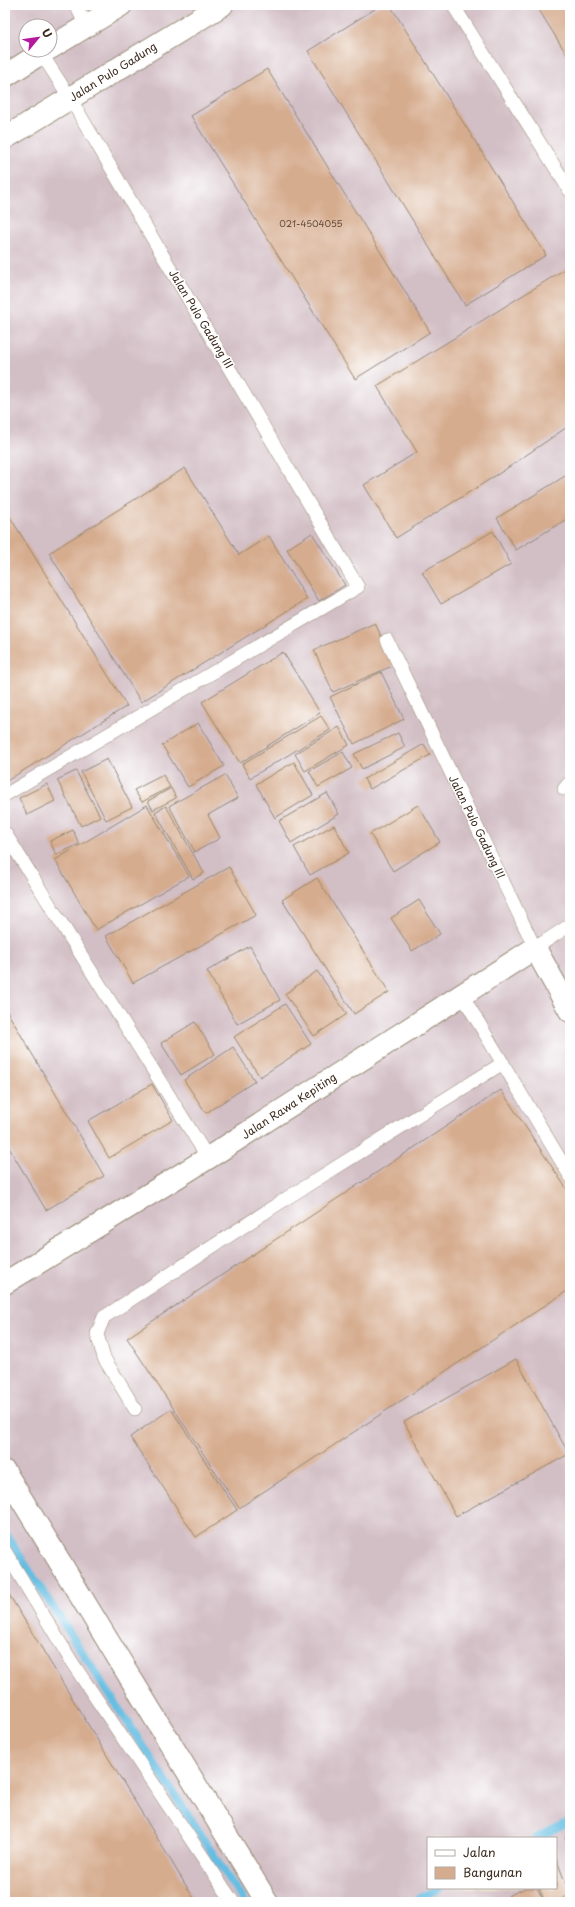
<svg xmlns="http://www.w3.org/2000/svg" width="575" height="1907" viewBox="0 0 575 1907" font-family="'Playpen Sans',sans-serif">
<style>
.industrial{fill:#d2bec5;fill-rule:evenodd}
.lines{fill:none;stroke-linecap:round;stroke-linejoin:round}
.stream{stroke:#65bee2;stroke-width:8}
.building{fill:#d6ac8e}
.service-casing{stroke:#948772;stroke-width:14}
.minor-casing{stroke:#948772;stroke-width:24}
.tertiary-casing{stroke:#948772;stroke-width:24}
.service{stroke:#fff;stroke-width:13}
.minor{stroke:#fff;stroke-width:22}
.tertiary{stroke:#fff;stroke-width:22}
.labels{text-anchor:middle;stroke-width:3;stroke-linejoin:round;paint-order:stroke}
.number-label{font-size:9px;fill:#624a3a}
.street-label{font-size:11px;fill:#3b2a1e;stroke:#fff}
</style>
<rect width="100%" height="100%" fill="#fff"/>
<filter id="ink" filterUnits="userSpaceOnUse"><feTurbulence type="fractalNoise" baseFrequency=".025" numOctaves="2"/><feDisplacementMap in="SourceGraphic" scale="8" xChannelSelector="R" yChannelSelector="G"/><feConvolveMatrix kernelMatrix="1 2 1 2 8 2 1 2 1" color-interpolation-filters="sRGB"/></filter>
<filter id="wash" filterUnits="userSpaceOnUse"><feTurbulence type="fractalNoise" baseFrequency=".012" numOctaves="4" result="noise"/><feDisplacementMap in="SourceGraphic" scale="16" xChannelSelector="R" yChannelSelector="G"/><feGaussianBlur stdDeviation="0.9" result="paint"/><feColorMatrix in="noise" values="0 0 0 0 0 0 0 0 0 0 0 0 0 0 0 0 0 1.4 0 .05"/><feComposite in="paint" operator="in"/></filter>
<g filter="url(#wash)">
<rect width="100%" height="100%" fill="#eee4c7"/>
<path class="industrial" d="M 5,5 L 570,5 L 570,1891 L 550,1902 L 5,1902 ZM 26,26 L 50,26 L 50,50 L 26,50 ZM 428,1838 L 556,1838 L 556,1888 L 428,1888 Z"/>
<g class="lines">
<g class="stream">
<polyline points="5,1533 244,1902"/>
<polyline points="536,1838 570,1821"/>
<polyline points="412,1902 439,1888"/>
</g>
</g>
<g id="blocks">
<g class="building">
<polygon points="381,5 390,5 546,255 465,305 308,51"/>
<polygon points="536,5 570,5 570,60"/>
<polygon points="267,69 430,332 355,379 191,116"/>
<polygon points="570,266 570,425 503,471 396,538 364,485 417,452 377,386"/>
<polygon points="185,468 239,555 269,536 307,599 141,702 49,553"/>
<polygon points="570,473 570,517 516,550 497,518"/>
<polygon points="5,509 127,706 5,782"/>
<polygon points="493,531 511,564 441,604 422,572"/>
<polygon points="312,533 345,585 319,601 287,549"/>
<polygon points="375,623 394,665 333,692 314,650"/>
<polygon points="283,652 320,713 240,763 202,702"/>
<polygon points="381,672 404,719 354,744 330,697"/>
<polygon points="321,716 330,730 250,778 242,764"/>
<polygon points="198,723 224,766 188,787 162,745"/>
<polygon points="339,727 349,745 305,771 295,754"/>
<polygon points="398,733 405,747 362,769 354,754"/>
<polygon points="424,744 430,755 370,789 364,779"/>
<polygon points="343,752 352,768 318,787 309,771"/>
<polygon points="107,759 132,807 106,820 81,772"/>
<polygon points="294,762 313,795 275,818 256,784"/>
<polygon points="76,771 100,816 81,826 57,780"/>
<polygon points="163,775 170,787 142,802 134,790"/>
<polygon points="225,775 238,798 208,815 220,838 195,852 169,806"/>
<polygon points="47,784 55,801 27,815 19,798"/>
<polygon points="171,788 176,798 153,810 148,801"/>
<polygon points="327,793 339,814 291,843 279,821"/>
<polygon points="147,805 189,876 96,930 55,860"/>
<polygon points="418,805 440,842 393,871 370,834"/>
<polygon points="166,806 204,873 193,879 155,812"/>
<polygon points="334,825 349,853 310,875 294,847"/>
<polygon points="73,830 79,844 56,855 50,841"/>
<polygon points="229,867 256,915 133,983 106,936"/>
<polygon points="317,878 389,992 354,1014 282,900"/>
<polygon points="419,900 440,934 412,951 391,918"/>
<polygon points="250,946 280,1000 237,1024 207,971"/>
<polygon points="317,971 347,1014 314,1036 285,994"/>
<polygon points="285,1004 311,1044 260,1077 234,1037"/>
<polygon points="5,1008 104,1176 46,1210 5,1141"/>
<polygon points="195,1022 215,1054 181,1075 161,1043"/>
<polygon points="233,1047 255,1081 206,1113 184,1080"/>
<polygon points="152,1084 173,1120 109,1158 88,1121"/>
<polygon points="501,1090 570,1194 570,1289 239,1508 127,1338"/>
<polygon points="516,1359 569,1454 456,1516 404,1422"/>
<polygon points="171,1409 237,1510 196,1537 130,1437"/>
<polygon points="5,1588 196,1902 5,1902"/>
<polygon points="570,1835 570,1848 565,1837"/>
<polygon points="556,1858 570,1895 554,1902 545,1902 539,1888 556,1888"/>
<polygon points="525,1888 537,1888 543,1900 539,1902 510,1902 508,1896"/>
</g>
</g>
</g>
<g filter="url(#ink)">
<use href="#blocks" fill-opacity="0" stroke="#948772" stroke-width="1"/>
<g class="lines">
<g class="service-casing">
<g id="service">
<polyline points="76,5 86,26"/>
<polyline points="453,5 570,191"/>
<polyline points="387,640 535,948 570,925"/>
<polyline points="564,789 570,782"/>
<polyline points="5,795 358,587 70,98 41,53"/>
<polyline points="5,833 208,1158"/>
<polyline points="462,995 570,1176"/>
<polyline points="135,1409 104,1358 97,1334 104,1317 287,1198 503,1063"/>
<polyline points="5,1551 73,1664 233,1902"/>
</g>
</g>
<g class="minor-casing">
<g id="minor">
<polyline points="5,1283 208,1158 535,948 570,1011"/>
<polyline points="5,1472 267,1902"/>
</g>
</g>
<g class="tertiary-casing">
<g id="tertiary">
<polyline points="50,48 121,5"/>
<polyline points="5,76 46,50"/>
<polyline points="5,138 222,5"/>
</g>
</g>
<use href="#service" class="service"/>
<use href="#minor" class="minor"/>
<use href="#tertiary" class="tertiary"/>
</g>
</g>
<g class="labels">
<g class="number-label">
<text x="311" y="227">021-4504055</text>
</g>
<g class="street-label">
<text transform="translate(113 72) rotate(-32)" y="4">Jalan Pulo Gadung</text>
<text transform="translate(201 319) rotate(59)" y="4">Jalan Pulo Gadung III</text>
<text transform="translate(477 827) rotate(64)" y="4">Jalan Pulo Gadung III</text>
<text transform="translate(289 1106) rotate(-33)" y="4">Jalan Rawa Kepiting</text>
</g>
</g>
<rect width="575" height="1907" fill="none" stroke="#fff" stroke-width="20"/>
<rect x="427" y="1837" width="130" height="52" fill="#ffffff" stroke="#b1aaa5"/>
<rect x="435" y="1850" width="20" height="6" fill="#ffffff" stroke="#b1aaa5"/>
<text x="463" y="1857" font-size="12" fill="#3b2a1e">Jalan</text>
<rect x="435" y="1867" width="20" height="12" fill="#d6ac8e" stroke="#b1aaa5"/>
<text x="463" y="1877" font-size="12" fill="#3b2a1e">Bangunan</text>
<g transform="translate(38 38) rotate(61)"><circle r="19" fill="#ffffff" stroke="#b1aaa5"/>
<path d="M0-3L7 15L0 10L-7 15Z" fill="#b5179e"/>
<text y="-6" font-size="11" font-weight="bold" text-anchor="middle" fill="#3b2a1e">U</text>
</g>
</svg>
